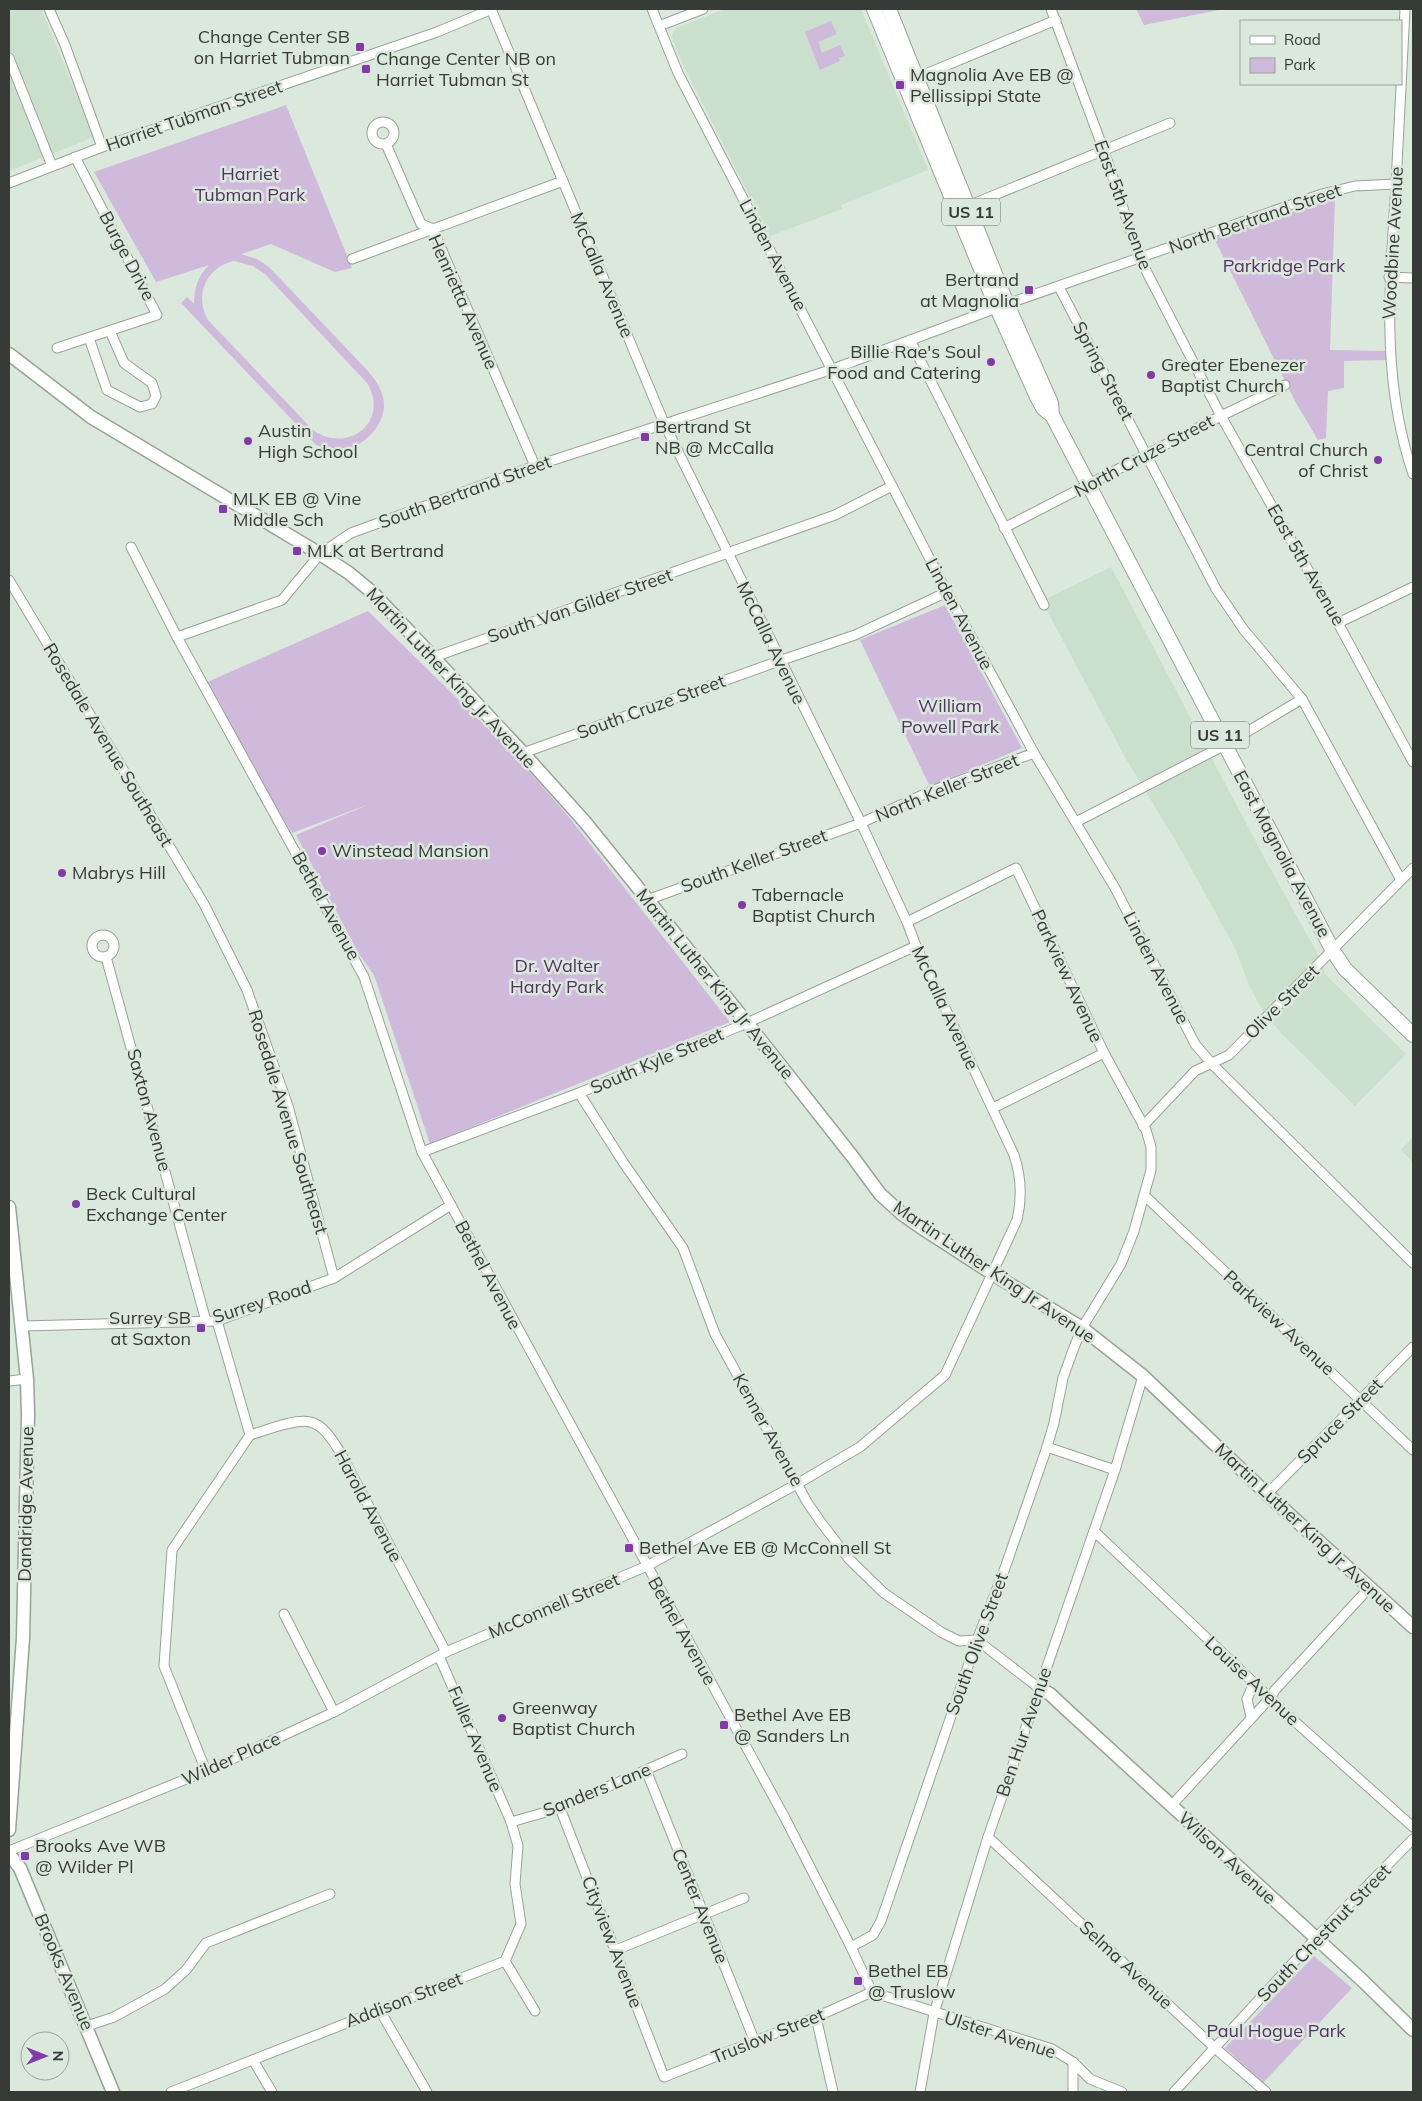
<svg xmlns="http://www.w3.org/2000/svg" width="1422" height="2101" viewBox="0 0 1422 2101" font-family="Mulish,sans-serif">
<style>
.built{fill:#cbdfcd}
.green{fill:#cfbadc;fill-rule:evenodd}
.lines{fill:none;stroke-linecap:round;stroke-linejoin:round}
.street-casing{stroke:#97a398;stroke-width:11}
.secondary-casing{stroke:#97a398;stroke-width:15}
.primary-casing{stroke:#97a398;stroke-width:16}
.street{stroke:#fff;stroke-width:9}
.secondary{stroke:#fff;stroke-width:12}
.primary{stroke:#fff;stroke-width:14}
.poi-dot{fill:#8538a9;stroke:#dbe8dc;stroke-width:2}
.labels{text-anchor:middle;stroke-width:5;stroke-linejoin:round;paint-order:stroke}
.shield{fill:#dbe8dc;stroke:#686f68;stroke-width:1}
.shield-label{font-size:16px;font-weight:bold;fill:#363b37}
.poi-label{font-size:18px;fill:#363b37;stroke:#dbe8dc;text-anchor:start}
.street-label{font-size:18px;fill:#363b37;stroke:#dbe8dc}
.park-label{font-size:18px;fill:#523262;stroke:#dbe8dc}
</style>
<rect width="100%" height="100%" fill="#dbe8dc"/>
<g class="built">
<polygon points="9,9 41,9 94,137 9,171"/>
<polygon points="725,9 861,9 928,170 841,205 842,209 770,236 682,63 672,37 673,32 676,28"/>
<polygon points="1111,567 1266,861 1317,953 1325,974 1406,1054 1355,1106 1282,1034 1264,1013 1250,987 1234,946 1181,850 1126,759 1042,601"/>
<polygon points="1413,1137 1413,1163 1401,1150"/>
</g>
<g class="green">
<polygon points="1136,9 1224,9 1144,25"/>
<polygon points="831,21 837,34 818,42 822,53 840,45 845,56 839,58 840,61 820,70 805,32"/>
<path d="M 286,105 L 352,268 L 335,272 L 271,244 L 241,254 L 257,259 L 269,267 L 366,369 C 375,379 385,392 384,407 C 382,432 354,455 329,450 C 324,449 319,446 315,444 L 181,303 L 187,297 L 194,304 C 194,288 198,276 209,265 L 156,282 L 94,172 ZM 234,261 L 253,266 L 265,274 L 367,383 C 390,420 350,454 314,431 L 208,320 C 194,296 206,267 234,261 Z"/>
<polygon points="1335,200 1330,350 1385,351 1386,360 1344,361 1344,388 1328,391 1326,438 1318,440 1296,403 1214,238 1325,201"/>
<polygon points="945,605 1022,748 930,787 860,640"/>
<polygon points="368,611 513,753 568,816 730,1022 430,1144 374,975 359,954 296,835 372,803 292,833 203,684"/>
<polygon points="1314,1956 1352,1988 1263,2083 1225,2048"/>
</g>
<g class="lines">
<g class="street-casing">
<g id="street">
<polyline points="49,9 65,45 102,147"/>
<polyline points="652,9 678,73 947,592 1034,753 1115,888 1195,1044 1212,1064 1413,1263"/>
<polyline points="1051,9 1104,151 1140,259 1221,416 1338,623 1413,762"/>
<path d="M 1405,9 C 1402,67 1399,125 1396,184 C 1390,284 1380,376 1413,474"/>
<polyline points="659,26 703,9"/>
<polyline points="9,58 52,166"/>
<polyline points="916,78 1056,20"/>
<circle cx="383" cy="133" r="11"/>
<polyline points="386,144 421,224 431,228 438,241 535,466"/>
<polyline points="9,183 102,147 437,32 492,9"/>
<polyline points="968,206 1170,123"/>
<polyline points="352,259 563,181"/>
<polyline points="1389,277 1413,278"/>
<polyline points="1059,287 1216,589 1244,630 1302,699 1401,880"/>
<polyline points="89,338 107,390 140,407 152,404 156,396 152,383 124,363 110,331"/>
<polyline points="910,340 1044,605"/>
<polyline points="57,348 157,315 75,157"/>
<polyline points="1004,528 1221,416 1285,385"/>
<polyline points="131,547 177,637 364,977 422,1152 785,1818 851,1947 872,1992"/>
<polyline points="9,580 204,904 247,990 288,1106 334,1278"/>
<polyline points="1338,623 1413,587"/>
<polyline points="177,637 282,600 320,554 351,533 535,466 833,369 1007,304 1322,194 1355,186 1396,184"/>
<polyline points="434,657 835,515 892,486"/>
<polyline points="523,753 779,661 855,635 947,592"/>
<polyline points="1076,822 1225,745 1302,699"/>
<polyline points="647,900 861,823 929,792 1034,753"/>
<circle cx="103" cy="946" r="11"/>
<polyline points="106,957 206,1321"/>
<polyline points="579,1093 623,1162 683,1248 715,1334 807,1502 820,1521 849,1559 884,1593 941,1632 959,1641 977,1640 1039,1688"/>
<polyline points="993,1108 1104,1053"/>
<polyline points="1143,1126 1195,1071 1229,1055 1413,868"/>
<polyline points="422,1152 579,1093 747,1023 916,946"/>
<polyline points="1145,1196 1413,1450"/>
<polyline points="22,1326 217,1321 334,1278 451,1205"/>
<polyline points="9,1381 27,1379"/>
<path d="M 250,1435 C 264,1431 296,1418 310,1422 C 324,1425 333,1441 340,1452 L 446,1652"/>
<polyline points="1047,1447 1115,1470"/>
<polyline points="1267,1494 1413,1347"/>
<polyline points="1094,1531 1292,1719 1413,1827"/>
<polyline points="284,1614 334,1712"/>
<polyline points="1251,1717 1247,1699 1254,1683"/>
<polyline points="646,1770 755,2042"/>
<polyline points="206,1771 164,1666 172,1550 250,1435 217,1321"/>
<polyline points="1171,1806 1270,1698 1275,1690 1370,1587"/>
<polyline points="560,1808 664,2077 816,2017 872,1992"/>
<polyline points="511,1822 560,1808 682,1754"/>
<polyline points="988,1837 1215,2048 1266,2092"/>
<path d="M 9,1851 L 206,1771 L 334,1712 L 446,1652 L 647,1566 L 797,1484 L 860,1447 L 945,1375 L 1017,1220 C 1022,1199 1021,1176 1014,1155 L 916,946 L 907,922 L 861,823 L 664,423 L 491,9"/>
<polyline points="851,1947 873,1935 881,1921 977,1640 1005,1568 1046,1450 1054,1423 1063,1378 1073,1350 1082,1328 1121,1264 1134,1231 1151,1170 1151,1147 1146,1130 1104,1053 1016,868 907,922"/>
<polyline points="616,1950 744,1898"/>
<polyline points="505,1961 535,2011"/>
<polyline points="872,1992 1052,2049 1073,2062 1090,2079 1122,2092"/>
<polyline points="379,2009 427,2092"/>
<polyline points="816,2017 833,2092"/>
<polyline points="87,2026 114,2017 165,1989 186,1970 206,1943 330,1894"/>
<polyline points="253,2060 272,2092"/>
<polyline points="171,2092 505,1961 521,1924 515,1884 518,1846 511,1822 439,1656"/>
<polyline points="920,2092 934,2013 988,1837 1115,1470 1143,1376"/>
<polyline points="1073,2092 1073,2062"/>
<polyline points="1174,2092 1315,1939 1413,1839"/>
</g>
</g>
<g class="secondary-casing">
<g id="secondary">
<polyline points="9,354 91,417 320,554 349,573 373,593 523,753 585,822 747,1023 852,1156 880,1194 902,1214 925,1230 993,1274 1082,1328 1143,1376 1267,1494 1413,1627"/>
<polyline points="9,1207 27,1379 28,1414 23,1638 9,1830"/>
<polyline points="1039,1688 1050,1694 1067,1710 1363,1981 1413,2030"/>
<polyline points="9,1854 20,1868 113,2092"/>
</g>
</g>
<g class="primary-casing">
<g id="primary">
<polyline points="874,9 997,308 1037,397 1043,408 1049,413"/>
<polyline points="889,9 1007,304 1051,403 1052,415 1333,951 1345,969 1413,1035"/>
</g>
</g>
<use href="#street" class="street"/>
<use href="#secondary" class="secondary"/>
<use href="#primary" class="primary"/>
</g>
<g class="poi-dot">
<rect x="355" y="42" width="10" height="10" rx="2.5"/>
<rect x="361" y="64" width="10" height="10" rx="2.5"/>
<rect x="895" y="80" width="10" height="10" rx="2.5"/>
<rect x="1024" y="285" width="10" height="10" rx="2.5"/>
<circle cx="991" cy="362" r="5"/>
<circle cx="1151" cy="375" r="5"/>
<rect x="640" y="432" width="10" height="10" rx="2.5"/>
<circle cx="248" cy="441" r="5"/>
<circle cx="1378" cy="460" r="5"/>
<rect x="218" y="504" width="10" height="10" rx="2.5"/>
<rect x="292" y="546" width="10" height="10" rx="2.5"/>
<circle cx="322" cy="851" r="5"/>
<circle cx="62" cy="873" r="5"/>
<circle cx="742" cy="905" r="5"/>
<circle cx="76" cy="1204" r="5"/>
<rect x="196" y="1323" width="10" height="10" rx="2.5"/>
<rect x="624" y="1543" width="10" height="10" rx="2.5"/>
<circle cx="502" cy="1718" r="5"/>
<rect x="719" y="1720" width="10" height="10" rx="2.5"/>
<rect x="20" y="1851" width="10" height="10" rx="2.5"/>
<rect x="853" y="1976" width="10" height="10" rx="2.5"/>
</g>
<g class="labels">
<g class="shield">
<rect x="942" y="198.5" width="58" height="27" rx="4"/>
<rect x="1191" y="721.5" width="58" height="27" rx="4"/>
</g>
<g class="shield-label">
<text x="971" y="218">US 11</text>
<text x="1220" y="741">US 11</text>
</g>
<g class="poi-label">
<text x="350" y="43" text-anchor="end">Change Center SB<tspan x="350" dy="21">on Harriet Tubman</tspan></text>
<text x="376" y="65">Change Center NB on<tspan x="376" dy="21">Harriet Tubman St</tspan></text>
<text x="910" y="81">Magnolia Ave EB @<tspan x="910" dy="21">Pellissippi State</tspan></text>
<text x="1019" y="286" text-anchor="end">Bertrand<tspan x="1019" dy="21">at Magnolia</tspan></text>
<text x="981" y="358" text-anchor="end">Billie Rae's Soul<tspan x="981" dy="21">Food and Catering</tspan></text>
<text x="1161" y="371">Greater Ebenezer<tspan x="1161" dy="21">Baptist Church</tspan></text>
<text x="655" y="433">Bertrand St<tspan x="655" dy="21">NB @ McCalla</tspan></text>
<text x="258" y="437">Austin<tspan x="258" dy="21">High School</tspan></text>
<text x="1368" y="456" text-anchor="end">Central Church<tspan x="1368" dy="21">of Christ</tspan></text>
<text x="233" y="505">MLK EB @ Vine<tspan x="233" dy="21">Middle Sch</tspan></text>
<text x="307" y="557">MLK at Bertrand</text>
<text x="332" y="857">Winstead Mansion</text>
<text x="72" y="879">Mabrys Hill</text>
<text x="752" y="901">Tabernacle<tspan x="752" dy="21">Baptist Church</tspan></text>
<text x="86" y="1200">Beck Cultural<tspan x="86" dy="21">Exchange Center</tspan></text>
<text x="191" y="1324" text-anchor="end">Surrey SB<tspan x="191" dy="21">at Saxton</tspan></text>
<text x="639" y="1554">Bethel Ave EB @ McConnell St</text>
<text x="512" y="1714">Greenway<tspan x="512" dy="21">Baptist Church</tspan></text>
<text x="734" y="1721">Bethel Ave EB<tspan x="734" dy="21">@ Sanders Ln</tspan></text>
<text x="35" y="1852">Brooks Ave WB<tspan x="35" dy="21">@ Wilder Pl</tspan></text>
<text x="868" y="1977">Bethel EB<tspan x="868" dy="21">@ Truslow</tspan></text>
</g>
<g class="street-label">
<text transform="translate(194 116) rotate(-19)" y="6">Harriet Tubman Street</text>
<text transform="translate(1123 205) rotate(70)" y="6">East 5th Avenue</text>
<text transform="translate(1255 219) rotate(-19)" y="6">North Bertrand Street</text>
<text transform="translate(1393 243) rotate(-87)" y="6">Woodbine Avenue</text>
<text transform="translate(773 255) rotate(62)" y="6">Linden Avenue</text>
<text transform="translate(127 256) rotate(62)" y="6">Burge Drive</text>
<text transform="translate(602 275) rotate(67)" y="6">McCalla Avenue</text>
<text transform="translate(463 302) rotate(66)" y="6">Henrietta Avenue</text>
<text transform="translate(1103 371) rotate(62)" y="6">Spring Street</text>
<text transform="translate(1144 456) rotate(-28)" y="6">North Cruze Street</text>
<text transform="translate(465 492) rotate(-20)" y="6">South Bertrand Street</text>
<text transform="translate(1306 565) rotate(60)" y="6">East 5th Avenue</text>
<text transform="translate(580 606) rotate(-19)" y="6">South Van Gilder Street</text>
<text transform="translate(959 614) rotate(62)" y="6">Linden Avenue</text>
<text transform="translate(771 643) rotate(64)" y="6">McCalla Avenue</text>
<text transform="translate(451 678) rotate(47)" y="6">Martin Luther King Jr Avenue</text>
<text transform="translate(651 707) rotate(-20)" y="6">South Cruze Street</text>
<text transform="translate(108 745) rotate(59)" y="6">Rosedale Avenue Southeast</text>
<text transform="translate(947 788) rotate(-22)" y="6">North Keller Street</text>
<text transform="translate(1282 854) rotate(62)" y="6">East Magnolia Avenue</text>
<text transform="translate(754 861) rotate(-20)" y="6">South Keller Street</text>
<text transform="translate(326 906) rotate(61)" y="6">Bethel Avenue</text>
<text transform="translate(1156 968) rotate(63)" y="6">Linden Avenue</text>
<text transform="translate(1067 976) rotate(65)" y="6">Parkview Avenue</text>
<text transform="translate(715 984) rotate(51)" y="6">Martin Luther King Jr Avenue</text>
<text transform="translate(1282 1002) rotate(-45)" y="6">Olive Street</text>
<text transform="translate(945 1008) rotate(65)" y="6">McCalla Avenue</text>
<text transform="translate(657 1061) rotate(-23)" y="6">South Kyle Street</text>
<text transform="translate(149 1110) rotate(75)" y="6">Saxton Avenue</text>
<text transform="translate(288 1122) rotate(73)" y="6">Rosedale Avenue Southeast</text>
<text transform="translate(994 1272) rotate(34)" y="6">Martin Luther King Jr Avenue</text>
<text transform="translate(488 1275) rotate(62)" y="6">Bethel Avenue</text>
<text transform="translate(262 1302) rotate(-18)" y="6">Surrey Road</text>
<text transform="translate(1279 1323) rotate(43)" y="6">Parkview Avenue</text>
<text transform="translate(1340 1421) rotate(-45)" y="6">Spruce Street</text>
<text transform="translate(768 1430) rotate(61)" y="6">Kenner Avenue</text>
<text transform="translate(26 1504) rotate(-89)" y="6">Dandridge Avenue</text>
<text transform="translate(368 1506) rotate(62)" y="6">Harold Avenue</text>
<text transform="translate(1305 1528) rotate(43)" y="6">Martin Luther King Jr Avenue</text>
<text transform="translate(554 1606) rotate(-23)" y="6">McConnell Street</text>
<text transform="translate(682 1631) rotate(61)" y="6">Bethel Avenue</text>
<text transform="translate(977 1644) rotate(-70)" y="6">South Olive Street</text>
<text transform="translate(1252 1681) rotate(43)" y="6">Louise Avenue</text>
<text transform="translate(1024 1732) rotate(-71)" y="6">Ben Hur Avenue</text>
<text transform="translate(475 1739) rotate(67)" y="6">Fuller Avenue</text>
<text transform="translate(231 1759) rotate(-24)" y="6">Wilder Place</text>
<text transform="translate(597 1790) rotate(-22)" y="6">Sanders Lane</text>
<text transform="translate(1227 1858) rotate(43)" y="6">Wilson Avenue</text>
<text transform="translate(700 1906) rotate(68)" y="6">Center Avenue</text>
<text transform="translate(1324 1933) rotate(-46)" y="6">South Chestnut Street</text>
<text transform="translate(612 1942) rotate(69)" y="6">Cityview Avenue</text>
<text transform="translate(1126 1965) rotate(43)" y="6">Selma Avenue</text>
<text transform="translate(64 1972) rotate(67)" y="6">Brooks Avenue</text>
<text transform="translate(404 2000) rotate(-21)" y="6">Addison Street</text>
<text transform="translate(1000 2035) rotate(18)" y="6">Ulster Avenue</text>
<text transform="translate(768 2036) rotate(-22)" y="6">Truslow Street</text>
</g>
<g class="park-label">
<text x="250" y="180">Harriet<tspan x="250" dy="21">Tubman Park</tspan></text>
<text x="1284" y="272">Parkridge Park</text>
<text x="950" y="712">William<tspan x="950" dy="21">Powell Park</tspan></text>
<text x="557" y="972">Dr. Walter<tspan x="557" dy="21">Hardy Park</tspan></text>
<text x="1276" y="2037">Paul Hogue Park</text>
</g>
</g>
<rect width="1422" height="2101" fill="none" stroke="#363b37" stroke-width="20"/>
<rect x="1240" y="20" width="162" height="65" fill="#dbe8dc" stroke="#99a39a"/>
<rect x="1250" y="36" width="25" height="8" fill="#ffffff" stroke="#99a39a"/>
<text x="1284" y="45" font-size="15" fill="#363b37">Road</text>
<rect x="1250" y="58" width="25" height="15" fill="#cfbadc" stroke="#99a39a"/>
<text x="1284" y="70" font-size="15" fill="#363b37">Park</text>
<g transform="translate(45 2056) rotate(90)"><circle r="24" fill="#dbe8dc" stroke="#99a39a"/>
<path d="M0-4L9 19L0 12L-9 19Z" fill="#8538a9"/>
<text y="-8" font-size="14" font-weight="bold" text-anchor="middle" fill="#363b37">N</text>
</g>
</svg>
